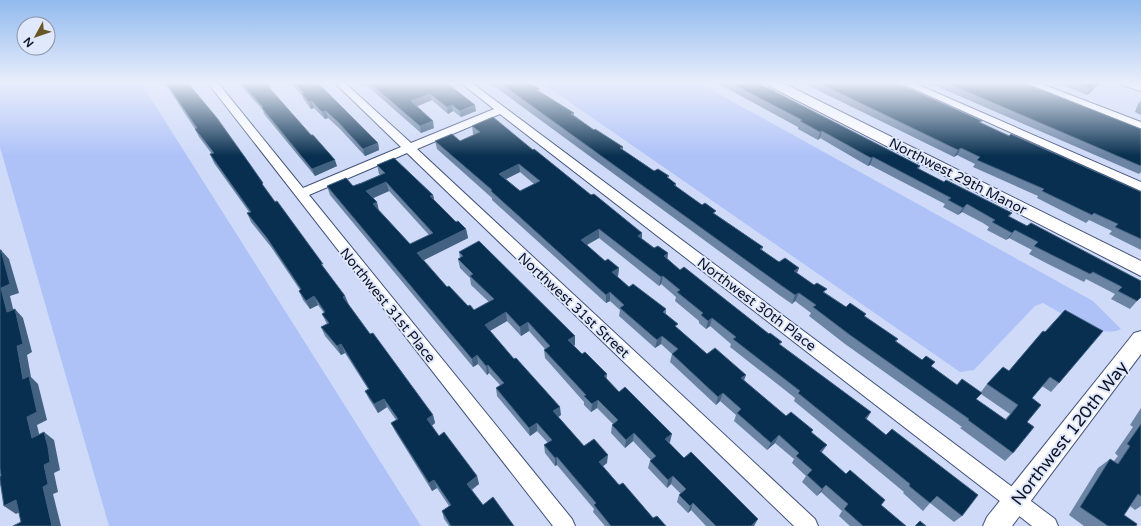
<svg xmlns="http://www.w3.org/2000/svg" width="1141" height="526" viewBox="0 0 1141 526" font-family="'Varela Round',sans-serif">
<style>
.water{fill:#aec2f8}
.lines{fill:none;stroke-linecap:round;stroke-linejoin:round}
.minor-casing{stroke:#43527c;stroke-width:2}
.tertiary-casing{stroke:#43527c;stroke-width:2}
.minor{fill:#fff;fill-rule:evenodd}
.tertiary{fill:#fff;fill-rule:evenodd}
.wall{fill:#6b84a4;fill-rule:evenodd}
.shaded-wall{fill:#436282}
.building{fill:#082f4f;stroke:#436282;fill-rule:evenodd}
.labels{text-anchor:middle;stroke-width:4;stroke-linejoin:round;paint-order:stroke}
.street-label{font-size:14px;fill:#0d1324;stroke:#e0e8fc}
.near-street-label{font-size:17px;fill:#0d1324;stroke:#e0e8fc}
</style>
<rect width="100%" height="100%" fill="#cedaf8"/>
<g class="water">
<polygon points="0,83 141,83 421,526 109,526 0,147"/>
<path d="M 542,83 L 699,83 L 1093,301 L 1121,329 C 1100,340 1062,313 1043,303 L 1035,306 L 974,370 L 960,372 Z"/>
</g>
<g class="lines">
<g class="minor-casing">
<g id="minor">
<polygon points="208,83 218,83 303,188 401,147 335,83 345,83 411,143 494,109 461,83 472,83 1055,519 1058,526 1032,526 500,114 417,149 815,519 818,526 794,526 407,153 309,195 572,519 575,526 553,526"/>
<polygon points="901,83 914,83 1141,182 1141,191"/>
<polygon points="1026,83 1039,83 1141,122 1141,129 1027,85"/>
<polygon points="1121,83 1135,83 1141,85 1141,91 1122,85"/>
</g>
</g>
<g class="tertiary-casing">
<g id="tertiary">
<polygon points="767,83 783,83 1141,261 1141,276 769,86"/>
<polygon points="1141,331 1141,354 1012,526 983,526 987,517 1134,333"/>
</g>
</g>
<use href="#minor" class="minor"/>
<use href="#tertiary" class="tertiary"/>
</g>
<g class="wall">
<polygon points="165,83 190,83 193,89 266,189 345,296 348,304 370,334 433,415 435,423 432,426 439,436 477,476 479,484 472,490 483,505 514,526 449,526 444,519 442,511 449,506 437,488 432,491 395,431 391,423 396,420 387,407 378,413 369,399 365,391 368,389 345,353 341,355 325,336 321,327 327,324 322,314 324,313 318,305 310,309 303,300 299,291 300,290 271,247 251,222 247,213 249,212 214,163 210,154 212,154 199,137 195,129"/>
<polygon points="238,83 268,83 271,89 270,90 337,166 315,176 264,114 263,110"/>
<polygon points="291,83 318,83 378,143 379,150 365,156 340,129 328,118 325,119 314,108 311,109 304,100 302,95"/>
<polygon points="364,83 447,83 476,111 461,117 453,111 448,114 432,100 417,106 434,128 421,133"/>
<path d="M 490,83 L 530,83 L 540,92 L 574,113 L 574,115 L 594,130 L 623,147 L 623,150 L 654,171 L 668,178 L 676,184 L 676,187 L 763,247 L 762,250 L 779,262 L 799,268 L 797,273 L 846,307 L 866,314 L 865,316 L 898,339 L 896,341 L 957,385 L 981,392 L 987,384 L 1009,371 L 1043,331 L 1059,383 L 1051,392 L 1042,386 L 1032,398 L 1027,422 L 1013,453 L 1005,461 L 960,428 L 962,427 L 845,344 L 809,316 L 811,313 L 795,301 L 792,304 L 779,295 ZM 981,394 L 1010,414 L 1005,419 L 976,399 Z"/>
<polygon points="717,83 758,83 920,166 919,169 944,182 1012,213 1009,217 1141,281 1137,301 1130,309 1111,299 1115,294 1086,279 1084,282 1046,263 1029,254 1032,250 1009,238 1006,240 987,230 989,227 983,223 962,212 958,215 943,207 945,204 870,165 868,166 820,138 818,140 798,129 798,127"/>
<polygon points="803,83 897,83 982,121 980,123 1141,192 1141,250 1109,234 1112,231 1089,220 1086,223 1037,198 1038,196 973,167 975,164 957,155 954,157"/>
<polygon points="929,83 1025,83 1141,129 1141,172 1139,174"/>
<polygon points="1061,83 1100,83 1096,87 1087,95 1060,84"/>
<polygon points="1141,100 1141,115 1135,112 1138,104"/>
<path d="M 472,126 L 533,150 L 591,195 L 642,233 L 642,239 L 654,248 L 668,253 L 667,259 L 680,270 L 871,412 L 866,419 L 962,516 L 954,522 L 930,503 L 923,511 L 903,493 L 904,492 L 794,401 L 795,398 L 730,347 L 731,344 L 710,326 L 706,329 L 699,323 L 699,321 L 675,301 L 676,297 L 661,284 L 659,286 L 599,238 L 587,245 L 605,261 L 619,268 L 618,276 L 617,277 L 629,287 L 666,309 L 666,314 L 677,328 L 707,354 L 744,380 L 786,416 L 813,430 L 812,432 L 822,452 L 821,453 L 906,526 L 850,526 L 839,516 L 842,511 L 821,492 L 817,496 L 802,482 L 806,476 L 792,463 L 794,459 L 775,443 L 767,450 L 734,421 L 736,415 L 720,401 L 716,405 L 670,362 L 672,354 L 661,344 L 655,348 L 619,316 L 620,310 L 610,301 L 606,303 L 492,200 L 492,198 L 437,149 L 435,141 L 460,141 L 474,135 L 473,134 ZM 520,172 L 534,184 L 520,191 L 506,179 Z"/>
<path d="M 377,165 L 433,195 L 434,200 L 456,222 L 466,229 L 468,238 L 424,260 L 447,287 L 468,306 L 474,310 L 489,302 L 471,285 L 470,278 L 460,268 L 458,259 L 460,258 L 459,252 L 575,336 L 575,345 L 573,346 L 670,442 L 669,442 L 684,458 L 754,526 L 706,526 L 691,510 L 688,513 L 677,502 L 679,495 L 681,494 L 671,484 L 667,488 L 648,468 L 650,461 L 651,460 L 633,441 L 625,448 L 611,433 L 612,425 L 613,424 L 597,408 L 591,412 L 584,405 L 584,402 L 545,358 L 544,350 L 545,349 L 529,331 L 521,336 L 507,321 L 490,331 L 561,415 L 558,417 L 584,446 L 607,463 L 603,466 L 619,485 L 653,518 L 666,526 L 605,526 L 593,512 L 594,509 L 557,465 L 555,466 L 545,453 L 544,445 L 548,443 L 537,431 L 530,436 L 497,396 L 496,388 L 500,385 L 489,373 L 487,375 L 478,364 L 473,367 L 330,195 L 327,186 L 353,186 L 380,175 L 379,174 ZM 389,191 L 429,235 L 410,244 L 379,211 L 373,198 Z"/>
<polygon points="1141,408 1141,506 1135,510 1130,506 1124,515 1136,526 1084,526 1069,515 1098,468 1110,459 1114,461 1118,456 1115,453 1133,427 1130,425"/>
</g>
<g class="shaded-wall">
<polygon points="187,83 190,83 193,89"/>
<polygon points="269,83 271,89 268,90 266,84"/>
<polygon points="1099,83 1100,83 1096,87 1087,95 1091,88"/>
<polygon points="430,94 432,100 413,108 411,101"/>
<polygon points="312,101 314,108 311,109 309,102"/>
<polygon points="452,105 453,111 448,114 447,107"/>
<polygon points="475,105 476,111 461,117 460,111"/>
<polygon points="326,111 328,118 325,119 322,112"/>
<polygon points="433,121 434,128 421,133 420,126"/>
<polygon points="822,131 820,138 818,140 820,132"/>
<polygon points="378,143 379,150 365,156 363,149"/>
<polygon points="961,148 957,155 954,157 958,150"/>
<polygon points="873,157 870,165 868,166 871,158"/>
<polygon points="335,160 337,166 315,176 312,169"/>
<polygon points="519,164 520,172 500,182 499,174"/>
<polygon points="386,182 389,191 369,200 366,191"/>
<polygon points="433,195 435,203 430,196"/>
<polygon points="377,202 379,211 373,204"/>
<polygon points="967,204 962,212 958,215 963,208"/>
<polygon points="466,229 468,238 420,262 417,253"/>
<polygon points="599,229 599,238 581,248 581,240"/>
<polygon points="1015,230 1009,238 1006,240 1012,233"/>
<polygon points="642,233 642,242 638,236"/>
<polygon points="1,250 9,259 19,293 10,296 16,321 7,312 1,288"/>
<polygon points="668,253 667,262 664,256"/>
<polygon points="619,268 618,276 611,281 612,272"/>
<polygon points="799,268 795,277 794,271"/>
<polygon points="663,276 661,284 659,286 661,277"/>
<polygon points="610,292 610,301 606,303 606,295"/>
<polygon points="799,293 795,301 792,304 795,295"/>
<polygon points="314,296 318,305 310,309 306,301"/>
<polygon points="345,296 349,305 343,297"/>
<polygon points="15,309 23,318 32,352 27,355 31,377 38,384 47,420 37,425 42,446 32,438 27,417 23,379 17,346"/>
<polygon points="506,312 507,321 486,333 485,325"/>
<polygon points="712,318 710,326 706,329 708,321"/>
<polygon points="528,322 529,331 521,336 520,327"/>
<polygon points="575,336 575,345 568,349 568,340"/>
<polygon points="662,336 661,344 655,348 657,340"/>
<polygon points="341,344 345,353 341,355 337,346"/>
<polygon points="477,355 478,364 473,367 472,359"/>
<polygon points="488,365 489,373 487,375 486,366"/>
<polygon points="607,374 606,383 604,376"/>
<polygon points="746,375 743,383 741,378"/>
<polygon points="723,393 720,401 716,405 718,397"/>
<polygon points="384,399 387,407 378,413 374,404"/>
<polygon points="598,400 597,408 591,412 592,404"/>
<polygon points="560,407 561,415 554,420 553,411"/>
<polygon points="871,412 866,420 865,418"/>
<polygon points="433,415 435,423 429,427 427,419"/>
<polygon points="537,423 537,431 530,436 529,428"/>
<polygon points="44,432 54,440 60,470 54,473 58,492 53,494 61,526 52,526 43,487 44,465"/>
<polygon points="634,433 633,441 625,448 626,440"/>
<polygon points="672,434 670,442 664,447 665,439"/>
<polygon points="779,435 775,443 767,450 771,443"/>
<polygon points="827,445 822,452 815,459 820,451"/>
<polygon points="608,455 607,463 598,470 599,462"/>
<polygon points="557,457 557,465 555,466 555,458"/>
<polygon points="477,476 479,484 469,491 467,484"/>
<polygon points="673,476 671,484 667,488 668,480"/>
<polygon points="434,480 437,488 432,491 429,483"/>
<polygon points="826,485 821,492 817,496 822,489"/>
<polygon points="16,500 27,508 16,514 4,506"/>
<polygon points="693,503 691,510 688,513 690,506"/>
<polygon points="758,519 754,526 751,526"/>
</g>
<g class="building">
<polygon points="166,83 188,83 217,118 249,163 263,183 262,184 275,202 277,201 323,264 321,264 345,296 343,297 370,334 373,333 433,415 427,419 439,436 444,432 477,476 467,484 483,505 493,497 514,526 451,526 442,511 451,505 434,480 429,483 391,423 398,419 384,399 374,404 365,391 369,389 341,344 337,346 321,327 329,323 322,314 325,312 314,296 306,301 299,291 301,289 267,238 247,213 251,212 210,154 214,153 195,129 197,128"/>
<polygon points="241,83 268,83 266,84 311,135 313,135 335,160 312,169 262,108 263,107"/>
<polygon points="294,83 318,83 378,143 363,149 338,122 326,111 322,112 312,101 309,102 302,94 304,93"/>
<polygon points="370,83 447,83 475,105 460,111 452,105 447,107 430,94 411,101 433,121 420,126"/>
<polygon points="500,83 530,83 540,89 537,90 574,113 571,114 594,130 595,129 623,147 620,148 654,171 658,169 669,176 667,177 676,184 674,185 702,205 705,203 716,211 713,213 763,247 760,249 779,262 785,258 799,268 794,271 814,285 817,283 827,289 823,292 846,307 850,303 866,314 864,316 898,339 895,341 922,360 926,356 935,362 931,366 957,385 962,379 982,393 976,399 1006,420 1018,405 987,384 1003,367 1009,371 1043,331 1045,332 1065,310 1103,331 1059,383 1050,377 1032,398 1041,405 1027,422 1034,427 1013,453 968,420 969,419 850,335 813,307 816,305 799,293 795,295 782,286"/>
<polygon points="731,83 758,83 920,166 917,168 944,182 946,180 1012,213 1008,216 1027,226 1031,223 1141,281 1141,297 1137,301 1118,291 1122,287 1093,272 1090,274 1034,246 1038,242 1015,230 1012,233 992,222 995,220 967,204 963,208 948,200 951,198 873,157 871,158 822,131 820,132 800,121 802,120"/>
<polygon points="819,83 897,83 982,121 979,122 1009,136 1011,134 1022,139 1141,192 1141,239 1115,227 1118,224 1094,213 1092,215 1042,191 1044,189 977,160 980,157 961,148 958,150"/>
<polygon points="947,83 1025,83 1141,129 1141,166"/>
<polygon points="1076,83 1099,83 1091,88"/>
<path d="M 493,117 L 533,150 L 534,149 L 591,195 L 594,194 L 642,233 L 638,236 L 654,248 L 658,246 L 668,253 L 664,256 L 680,270 L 684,267 L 769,334 L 770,333 L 782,342 L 779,344 L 871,412 L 865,418 L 886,435 L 892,429 L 978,495 L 962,516 L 937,496 L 930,503 L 909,486 L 910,484 L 798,393 L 800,391 L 733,339 L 736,337 L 712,318 L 708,321 L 701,315 L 703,313 L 677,292 L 680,290 L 663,276 L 661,277 L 599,229 L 581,240 L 605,261 L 608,259 L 619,268 L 612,272 L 629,287 L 633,284 L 666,309 L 663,312 L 678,324 L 675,326 L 707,354 L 715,348 L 746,375 L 741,378 L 786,416 L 791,412 L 813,430 L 811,432 L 827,445 L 820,451 L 846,474 L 850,470 L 885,500 L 881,505 L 906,526 L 863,526 L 844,509 L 848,504 L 826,485 L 822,489 L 807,475 L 812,470 L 796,456 L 799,453 L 779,435 L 771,443 L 737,413 L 741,409 L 723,393 L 718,397 L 672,354 L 678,349 L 662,336 L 657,340 L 620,308 L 624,305 L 610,292 L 606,295 L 491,191 L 492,190 L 435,141 L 452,134 L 460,141 L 480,132 L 472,126 ZM 519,164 L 540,181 L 520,191 L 499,174 Z"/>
<path d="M 394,158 L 433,195 L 430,196 L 456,222 L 458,221 L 466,229 L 417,253 L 447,287 L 449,286 L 468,306 L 470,305 L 474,310 L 494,299 L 470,276 L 473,274 L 458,259 L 463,256 L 459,252 L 479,241 L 575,336 L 568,340 L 582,354 L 585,352 L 607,374 L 604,376 L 619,392 L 625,387 L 672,434 L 665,439 L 684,458 L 691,452 L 758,519 L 751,526 L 716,526 L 693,503 L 690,506 L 679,495 L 686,489 L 673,476 L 668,480 L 650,461 L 656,456 L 634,433 L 626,440 L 612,425 L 618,420 L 598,400 L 592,404 L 584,396 L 586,395 L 544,350 L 550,346 L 528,322 L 520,327 L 506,312 L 485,325 L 514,359 L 516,358 L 560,407 L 553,411 L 584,446 L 594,439 L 608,455 L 599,462 L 619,485 L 623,483 L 653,518 L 657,516 L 666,526 L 611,526 L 594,505 L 596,503 L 557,457 L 555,458 L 544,445 L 552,440 L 537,423 L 529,428 L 496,388 L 504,383 L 488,365 L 486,366 L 477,355 L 472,359 L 327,186 L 346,178 L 353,186 L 362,183 L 385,173 L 377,165 ZM 386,182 L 433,233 L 410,244 L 373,204 L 377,202 L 366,191 Z"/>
<polygon points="0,250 1,250 10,284 1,288 7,312 15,309 23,344 17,346 23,379 29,376 37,412 27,417 32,438 44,432 48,447 50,462 44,465 48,484 43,487 52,526 13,526 21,522 16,500 4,506 0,480 0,476 1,476 0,468"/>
<polygon points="1141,424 1141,496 1138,494 1124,515 1137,524 1136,526 1108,526 1080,507 1110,459 1118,464 1130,446 1127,444"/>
<polygon points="920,521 926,526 915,526"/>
</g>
<linearGradient id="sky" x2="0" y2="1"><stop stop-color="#91baee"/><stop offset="0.53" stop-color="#e9eefc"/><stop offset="1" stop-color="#e9eefc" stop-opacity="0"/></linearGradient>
<rect width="1141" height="156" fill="url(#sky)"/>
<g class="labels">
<g class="street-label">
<text transform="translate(958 176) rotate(27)" y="5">Northwest 29th Manor</text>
<text transform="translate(757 304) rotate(37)" y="5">Northwest 30th Place</text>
<text transform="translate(388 305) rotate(51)" y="5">Northwest 31st Place</text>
<text transform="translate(574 305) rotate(43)" y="5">Northwest 31st Street</text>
</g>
<g class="near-street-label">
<text transform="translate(1069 433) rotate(-52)" y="6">Northwest 120th Way</text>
</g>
</g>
<g transform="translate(36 36) rotate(230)"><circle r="19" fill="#e0e8fc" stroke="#8c93a6"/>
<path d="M0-3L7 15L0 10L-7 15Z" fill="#695625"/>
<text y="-6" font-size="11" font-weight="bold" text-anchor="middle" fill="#0d1324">N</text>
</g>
</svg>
